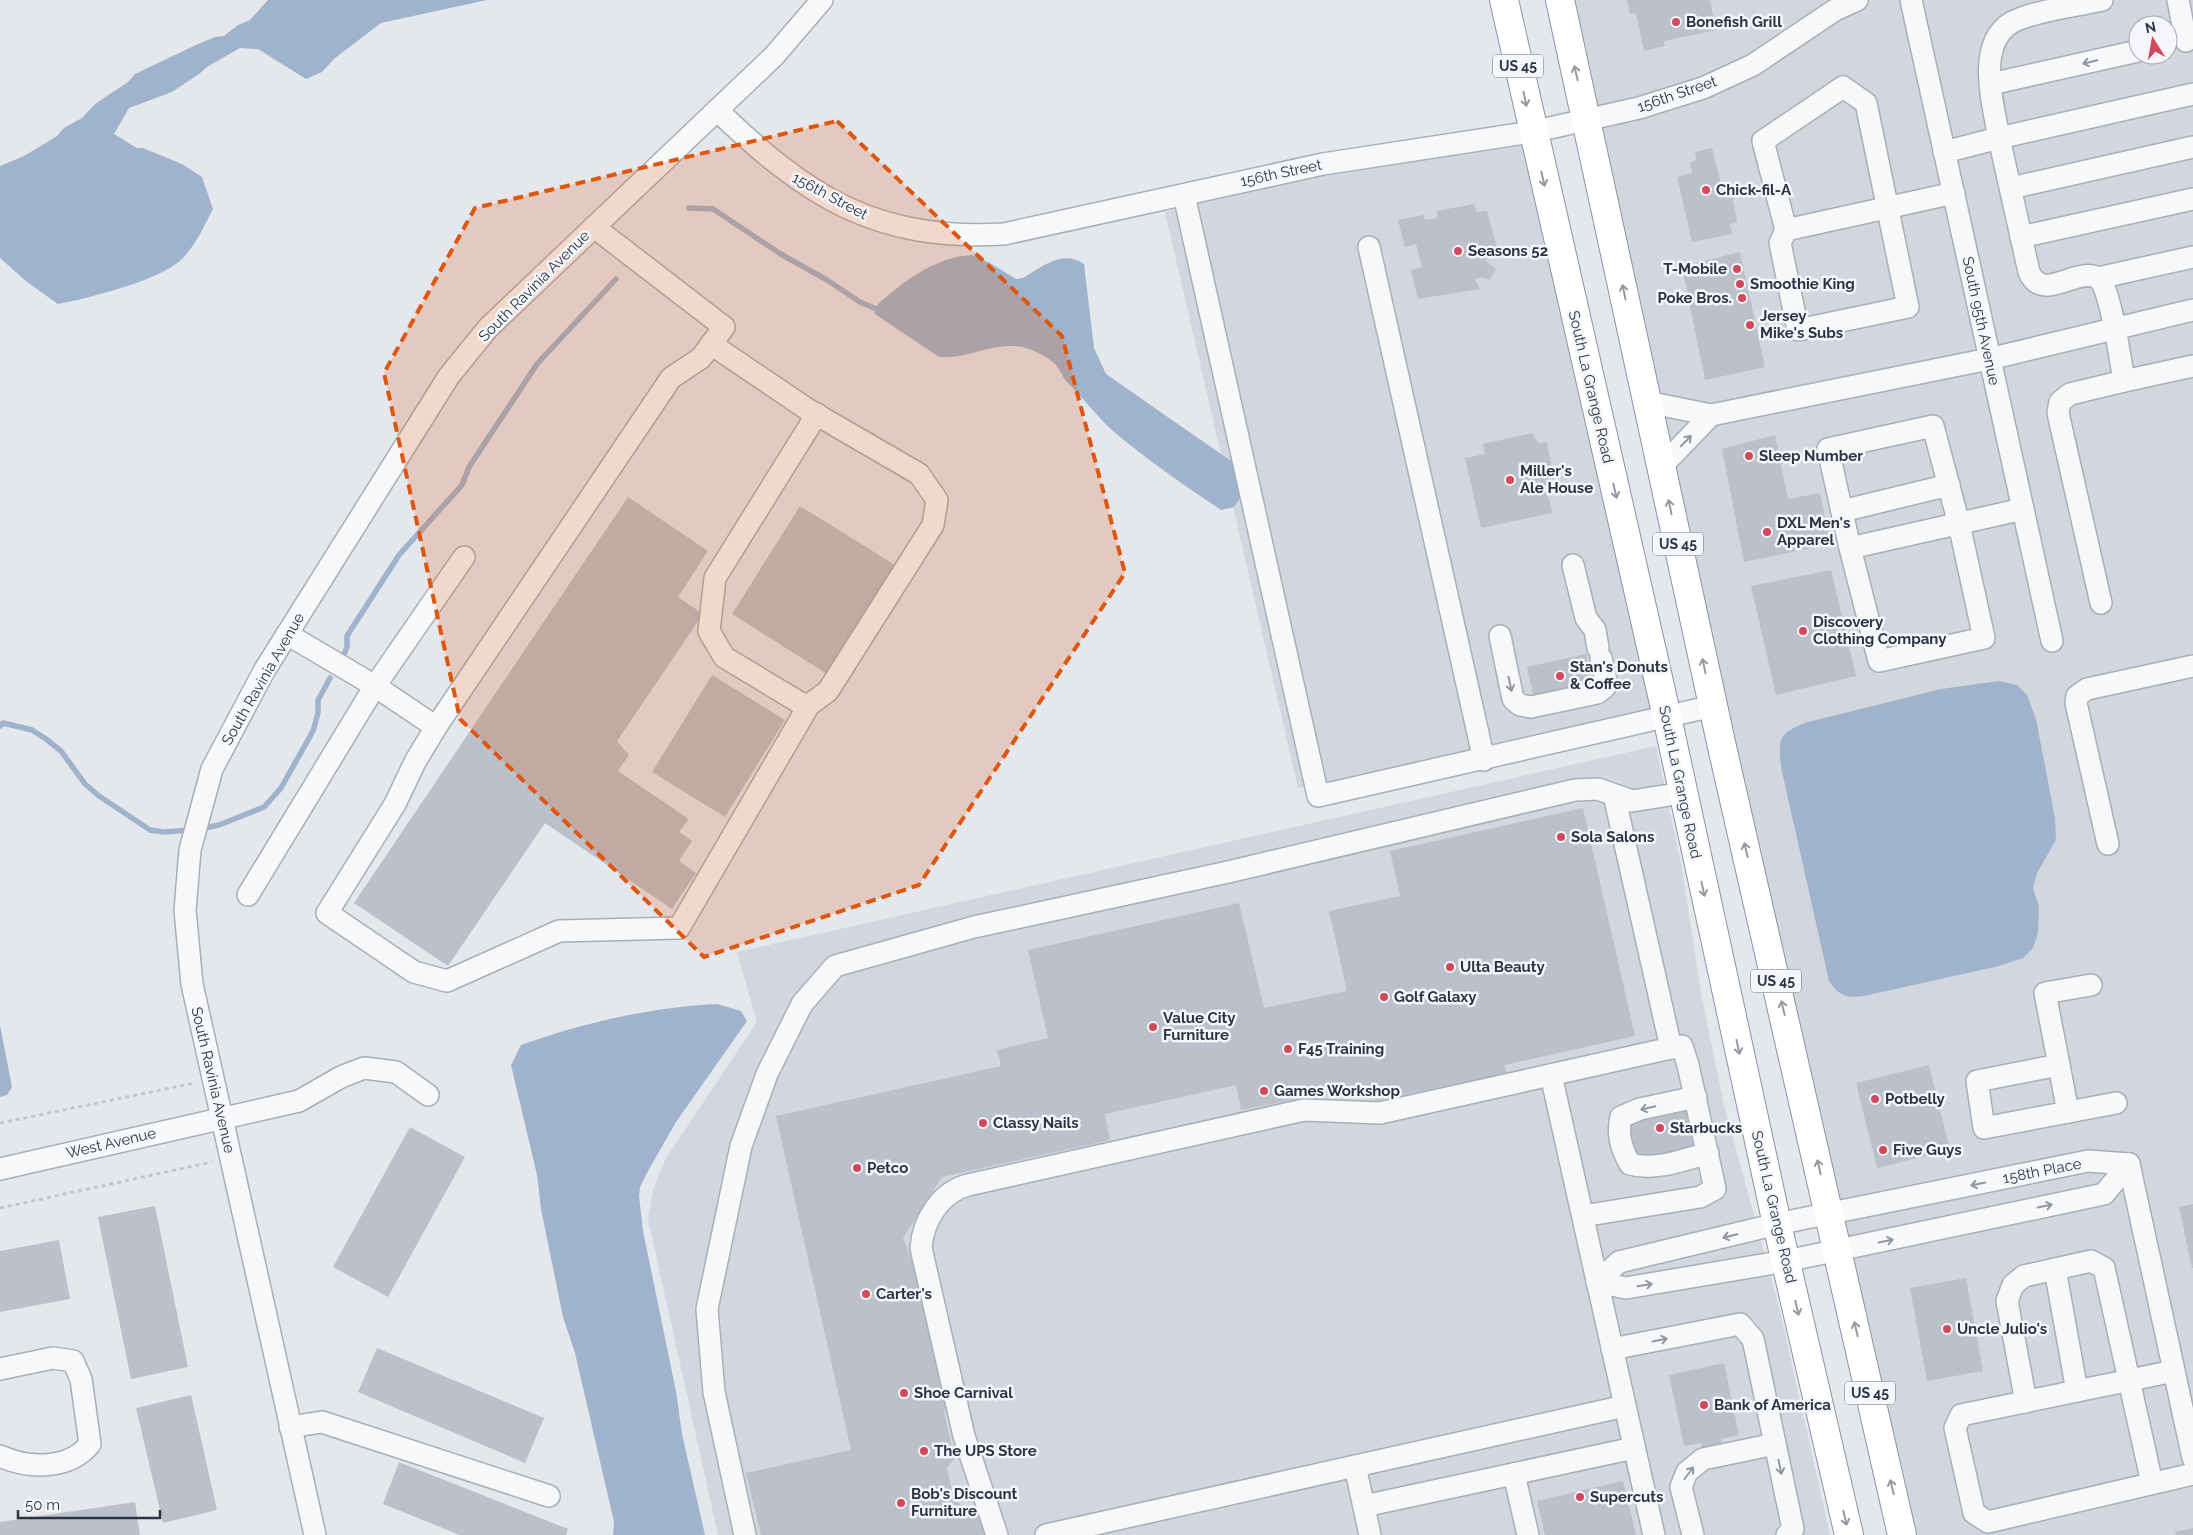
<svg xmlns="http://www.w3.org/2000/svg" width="2193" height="1535" viewBox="0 0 2193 1535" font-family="Raleway,sans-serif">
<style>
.built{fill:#d2d6de;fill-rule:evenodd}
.water{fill:#9fb4cc}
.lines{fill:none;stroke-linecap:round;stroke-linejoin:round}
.stream{stroke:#9fb4cc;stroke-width:5.5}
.building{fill:#bbc0ca}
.minor-casing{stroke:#a9aeb7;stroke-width:24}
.highway-casing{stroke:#8b94a3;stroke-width:30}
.path{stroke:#c2c5cb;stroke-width:3;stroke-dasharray:4 4;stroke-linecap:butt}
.minor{stroke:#f7f8fa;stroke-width:21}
.highway{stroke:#fff;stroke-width:28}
.oneway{stroke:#9196a0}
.oneway2{stroke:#959aa2}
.marked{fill:#df570f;fill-opacity:0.2;stroke:#df570f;stroke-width:4;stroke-dasharray:10 6;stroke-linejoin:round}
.poi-dot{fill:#d1495b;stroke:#f4f6f9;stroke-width:2}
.labels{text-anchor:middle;stroke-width:5;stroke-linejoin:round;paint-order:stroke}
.shield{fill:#f4f6f9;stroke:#676e7b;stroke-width:1}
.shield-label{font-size:14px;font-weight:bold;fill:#2b3445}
.poi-label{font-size:15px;font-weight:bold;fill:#2b3445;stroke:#f4f6f9;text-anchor:start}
.street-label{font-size:15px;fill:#2b3445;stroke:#f4f6f9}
</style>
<rect width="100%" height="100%" fill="#e4e7ec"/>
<g class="built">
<path d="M 1565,0 L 2193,0 L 2193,1535 L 1907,1535 ZM 2138,25 L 2168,25 L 2168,55 L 2138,55 Z"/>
<polygon points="1523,146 1657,711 1298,788 1165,212 1329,173"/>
<polygon points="1656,746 1681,864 1702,998 1723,1101 1780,1311 1830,1535 718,1535 648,1219 653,1190 666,1158 757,1022 737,952"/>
</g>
<g class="water">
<path d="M 268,0 L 487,0 L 381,23 L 335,58 L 322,72 L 306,79 L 258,49 L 240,48 L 207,67 L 199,74 L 172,92 L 129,108 L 114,134 L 137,148 L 143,148 L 182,164 L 202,177 L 213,209 C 204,226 197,243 183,258 C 162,280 89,298 58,304 L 27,282 L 0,258 L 0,166 L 24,156 L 57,136 L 64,128 L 82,118 L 95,104 L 128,82 L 135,74 L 198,44 L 215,37 L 224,36 L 238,25 L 250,20 Z"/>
<path d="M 972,255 L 990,263 L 1016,279 L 1023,278 C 1042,267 1062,249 1084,264 L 1094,348 L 1106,374 L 1234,463 L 1246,489 L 1234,507 L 1221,510 C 1184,485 1147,460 1113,431 C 1096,416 1083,397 1066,381 C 1062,376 1060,370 1056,365 C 1049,358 1036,351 1026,348 C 996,340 968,360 939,357 L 875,314 L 874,308 C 901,283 934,257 972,255 Z"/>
<path d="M 1999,681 L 2017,685 L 2027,695 L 2036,719 L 2055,818 L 2056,840 L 2037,873 L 2033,888 L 2039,907 L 2038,933 L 2033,948 L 2023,958 L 1999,966 L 1864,996 C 1846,998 1839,996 1829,981 L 1781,767 C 1778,737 1779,733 1808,722 L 1941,689 Z"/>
<path d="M 717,1004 L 741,1011 L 747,1021 L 676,1122 L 648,1171 L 640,1187 L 639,1196 L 643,1231 L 676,1391 L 682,1434 L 705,1535 L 613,1535 L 614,1522 L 575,1353 L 563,1317 L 541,1209 L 537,1175 L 511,1065 L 521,1045 C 583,1023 651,1007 717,1004 Z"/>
<polygon points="0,1025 12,1087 7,1095 0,1097"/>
</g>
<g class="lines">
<g class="stream">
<polyline points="689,208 713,209 779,253 827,280 860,302 874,308"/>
<polyline points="344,654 347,647 347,636 399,555 462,485 469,467 537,364 616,279"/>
<polyline points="0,726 3,723 32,730 46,739 61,751 85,784 99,796 150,830 163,832 192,830"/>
<polyline points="201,829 219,825 264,807 281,788 313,731 318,713 318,700 330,678"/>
</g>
</g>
<g class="building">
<polygon points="1627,0 1710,0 1716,30 1664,41 1665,46 1644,51 1636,13 1630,14"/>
<polygon points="1712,148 1721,184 1730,183 1737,222 1730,224 1732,234 1692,242 1677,177 1692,173 1690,163 1696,160 1695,152"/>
<polygon points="1474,204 1477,212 1487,211 1499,255 1485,260 1496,269 1490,280 1482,277 1475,279 1480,289 1418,299 1411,270 1422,267 1416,244 1405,247 1398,220 1424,215 1425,220 1437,218 1437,211"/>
<polygon points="1740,252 1765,367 1705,380 1682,266"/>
<polygon points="1532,433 1538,443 1547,442 1554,479 1545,481 1552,513 1481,528 1465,458 1485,454 1483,444"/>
<polygon points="1775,435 1788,499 1820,493 1830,544 1744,562 1722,449"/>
<polygon points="628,497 708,551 678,597 703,614 617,741 629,755 618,771 689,819 679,832 692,841 679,861 696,873 672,909 545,823 448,966 354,903"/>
<polygon points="800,506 895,565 827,674 732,614"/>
<polygon points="1831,570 1856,676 1776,695 1751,586"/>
<polygon points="1586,654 1593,684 1534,698 1527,667"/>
<polygon points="712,675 785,720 725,817 652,772"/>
<polygon points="1583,808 1635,1036 1505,1065 1506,1073 1375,1101 1374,1094 1370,1095 1367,1085 1241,1110 1236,1085 1105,1114 1110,1140 942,1177 903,1238 917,1275 947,1408 944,1410 954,1459 947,1468 954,1500 983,1518 987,1535 761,1535 746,1473 851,1450 776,1116 1001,1066 997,1050 1048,1038 1028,950 1239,903 1264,1008 1347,991 1329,911 1400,896 1390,851"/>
<polygon points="1929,1065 1950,1150 1877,1168 1856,1083"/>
<polygon points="1685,1106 1692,1110 1699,1150 1638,1162 1622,1122"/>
<polygon points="410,1127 465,1157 388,1297 333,1267"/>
<polygon points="2193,1204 2193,1268 2192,1268 2179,1207"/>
<polygon points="155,1206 188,1367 131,1379 98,1217"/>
<polygon points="59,1240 70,1299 0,1312 0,1251"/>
<polygon points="1966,1278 1983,1371 1927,1381 1910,1288"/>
<polygon points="377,1348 544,1418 525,1463 358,1392"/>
<polygon points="1724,1363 1739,1435 1721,1439 1726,1466 1706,1470 1701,1443 1684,1446 1669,1375"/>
<polygon points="191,1395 217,1510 163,1523 136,1408"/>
<polygon points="399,1462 568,1529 566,1535 460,1535 383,1504"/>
<polygon points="1623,1481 1636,1535 1545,1535 1537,1501"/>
<polygon points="135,1502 140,1535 0,1535 0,1522"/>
<polygon points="2193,1528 2193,1535 2176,1535 2175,1532"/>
</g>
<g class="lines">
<g class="minor-casing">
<g id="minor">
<polyline points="1911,0 2052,641"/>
<polyline points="2178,0 2186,41"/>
<polyline points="1991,84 2138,51"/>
<path d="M 717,110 C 807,197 875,241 1004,234 L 1323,164 L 1532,132 L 1639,108 L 1703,88 L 1753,65 L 1835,10 L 1857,0"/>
<path d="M 1944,152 L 1999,138 C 1993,103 1973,36 2019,19 C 2045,9 2075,6 2102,0"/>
<polyline points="2011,188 2193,147"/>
<polyline points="1184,195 1318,796 1713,706"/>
<polyline points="1786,230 1780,243 1798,330 1908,307 1866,103 1843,87 1763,141 1786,230 1954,193"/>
<polyline points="2021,237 2193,199"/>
<polyline points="1369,247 1484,760"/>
<polyline points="2098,278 2193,257"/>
<polyline points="2124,381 2193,366"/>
<polyline points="1647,402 1711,415 1989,359 2193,310"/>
<polyline points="1661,467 1711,415"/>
<polyline points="1842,511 1949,485"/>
<polyline points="1850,548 1828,449 1933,426 1959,524 1984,638 1879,661 1850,548 2023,509"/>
<polyline points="464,557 375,686 436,727 671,378 701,358 724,327 594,227"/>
<polyline points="1573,565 1586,618 1595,630 1598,648"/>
<path d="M 2101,603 L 2058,413 L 2060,402 L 2070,394 L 2124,381 C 2121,364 2110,285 2098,278 C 2077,266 2043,304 2029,272 L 1999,138 L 2193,94"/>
<polyline points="1500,636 1513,699 1520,705 1531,707 1597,693 1605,687 1606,681 1601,658"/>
<polyline points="807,707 724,657 709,631 715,578 817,414"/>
<polyline points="436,727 415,762 395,804 327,913 414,972 447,981 559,931 679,928 809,705 828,691 933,525 937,500 919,474 807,409 711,344"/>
<polyline points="2108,844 2076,703 2077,696 2087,689 2193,666"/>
<polyline points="248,895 375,686 287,634"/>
<polyline points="2091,985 2045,993 2059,1065 1977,1081 1984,1128 2116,1103"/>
<polyline points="2059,1065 2068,1112"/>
<polyline points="1551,1075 1654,1535"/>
<path d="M 1696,1097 L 1640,1109 L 1621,1117 C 1617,1133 1621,1149 1630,1164 C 1656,1171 1683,1160 1708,1153"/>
<polyline points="2129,1164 2193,1458"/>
<polyline points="0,1169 299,1101 341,1077 364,1068 396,1072 428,1095"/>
<polyline points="1583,1216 1700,1197 1715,1189 1688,1065 1682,1046 1671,1048"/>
<polyline points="2055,1269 2077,1391"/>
<polyline points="1597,1282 1626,1288 1786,1261 2104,1194 2129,1164"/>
<polyline points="1597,1282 1619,1262 1777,1224 2088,1161 2129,1164"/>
<polyline points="1612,1349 1740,1324 1753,1339 1793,1529 1787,1535"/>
<path d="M 0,1369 L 53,1358 L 73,1361 L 81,1379 L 90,1444 C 69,1470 29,1469 0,1456"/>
<polyline points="2174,1371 1961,1415 1955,1428 1974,1513 1988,1522 2193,1474"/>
<polyline points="2026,1402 2007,1301 2013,1285 2024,1276 2091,1261 2104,1268 2152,1483"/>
<polyline points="290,1427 322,1422 549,1496"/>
<polyline points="1355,1466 1370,1535"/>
<polyline points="1514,1474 1528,1535"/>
<polyline points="1364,1506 1634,1448"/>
<polyline points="315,1535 192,984 185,910 190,850 212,769 264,671 449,376 488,328 774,56 822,0"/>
<polyline points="745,1535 714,1392 707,1309 741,1146 767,1074 802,1004 835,966 974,927 1228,872 1575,790 1598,789 1632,801 1682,793"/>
<path d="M 997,1535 L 964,1436 L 921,1248 C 923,1220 941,1192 968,1185 L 1304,1110 L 1380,1113 L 1671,1048 L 1614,795"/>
<polyline points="1046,1535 1625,1406"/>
<polyline points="1693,1535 1681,1487 1687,1472 1703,1459 1775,1444"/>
</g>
</g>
<g class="highway-casing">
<g id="highway">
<polyline points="1504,0 1667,717 1777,1224 1849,1535"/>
<polyline points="1560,0 1722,747 1902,1535"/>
</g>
</g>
<g class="path">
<polyline points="0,1123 195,1083"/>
<polyline points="0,1208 212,1162"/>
</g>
<use href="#minor" class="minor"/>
<use href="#highway" class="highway"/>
</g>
<defs><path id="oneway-shaft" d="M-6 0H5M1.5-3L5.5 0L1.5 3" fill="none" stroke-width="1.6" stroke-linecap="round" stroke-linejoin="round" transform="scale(1.25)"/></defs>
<g class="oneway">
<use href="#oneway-shaft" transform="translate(2090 62) rotate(167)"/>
<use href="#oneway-shaft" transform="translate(1686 441) rotate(-46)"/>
<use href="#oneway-shaft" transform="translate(1510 684) rotate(78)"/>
<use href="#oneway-shaft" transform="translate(1648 1108) rotate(166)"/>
<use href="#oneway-shaft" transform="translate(1978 1184) rotate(168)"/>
<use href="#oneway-shaft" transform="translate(2045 1206) rotate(-12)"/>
<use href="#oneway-shaft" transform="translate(1730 1236) rotate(167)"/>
<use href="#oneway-shaft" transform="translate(1886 1241) rotate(-12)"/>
<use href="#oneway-shaft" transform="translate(1645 1285) rotate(-10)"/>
<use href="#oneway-shaft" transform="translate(1660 1340) rotate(-11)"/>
<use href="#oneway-shaft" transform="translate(1780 1467) rotate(78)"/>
<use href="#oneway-shaft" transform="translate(1689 1473) rotate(-53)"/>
</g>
<g class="oneway2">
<use href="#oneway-shaft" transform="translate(1576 73) rotate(-103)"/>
<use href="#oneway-shaft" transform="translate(1525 99) rotate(78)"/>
<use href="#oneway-shaft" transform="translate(1543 179) rotate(77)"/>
<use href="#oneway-shaft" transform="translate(1624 292) rotate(-102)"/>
<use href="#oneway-shaft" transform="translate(1615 491) rotate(77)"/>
<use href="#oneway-shaft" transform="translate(1670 507) rotate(-102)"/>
<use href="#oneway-shaft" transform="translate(1704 666) rotate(-102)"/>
<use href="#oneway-shaft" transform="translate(1746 850) rotate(-103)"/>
<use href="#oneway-shaft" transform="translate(1703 889) rotate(78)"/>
<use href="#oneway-shaft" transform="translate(1783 1008) rotate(-103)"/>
<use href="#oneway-shaft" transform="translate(1738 1047) rotate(78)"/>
<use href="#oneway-shaft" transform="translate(1819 1167) rotate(-103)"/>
<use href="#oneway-shaft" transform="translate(1797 1308) rotate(77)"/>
<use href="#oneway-shaft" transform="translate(1856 1329) rotate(-103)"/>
<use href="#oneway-shaft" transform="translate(1892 1487) rotate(-103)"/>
<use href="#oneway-shaft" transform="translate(1845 1518) rotate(77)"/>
</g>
<path class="marked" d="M 837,121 L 1062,336 L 1125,573 L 919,885 L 704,957 L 460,719 L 384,373 L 475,208 Z"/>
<g class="poi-dot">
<circle cx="1676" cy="22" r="5"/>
<circle cx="1706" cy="190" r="5"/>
<circle cx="1458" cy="251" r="5"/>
<circle cx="1737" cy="269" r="5"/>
<circle cx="1740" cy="284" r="5"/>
<circle cx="1742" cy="298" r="5"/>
<circle cx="1750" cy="325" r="5"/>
<circle cx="1749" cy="456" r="5"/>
<circle cx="1510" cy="480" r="5"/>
<circle cx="1767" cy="532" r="5"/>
<circle cx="1803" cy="631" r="5"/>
<circle cx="1560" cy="676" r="5"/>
<circle cx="1561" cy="837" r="5"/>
<circle cx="1450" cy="967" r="5"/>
<circle cx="1384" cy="997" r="5"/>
<circle cx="1153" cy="1027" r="5"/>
<circle cx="1288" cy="1049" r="5"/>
<circle cx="1264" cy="1091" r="5"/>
<circle cx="1875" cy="1099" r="5"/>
<circle cx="983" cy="1123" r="5"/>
<circle cx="1660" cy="1128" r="5"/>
<circle cx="1883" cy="1150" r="5"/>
<circle cx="857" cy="1168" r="5"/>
<circle cx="866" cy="1294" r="5"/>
<circle cx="1947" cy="1329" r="5"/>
<circle cx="904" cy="1393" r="5"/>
<circle cx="1704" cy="1405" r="5"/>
<circle cx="924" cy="1451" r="5"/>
<circle cx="1580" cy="1497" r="5"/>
<circle cx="901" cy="1503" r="5"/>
</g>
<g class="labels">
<g class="shield">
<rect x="1493" y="54.5" width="50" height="23" rx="4"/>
<rect x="1653" y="532.5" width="50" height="23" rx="4"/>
<rect x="1751" y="969.5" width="50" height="23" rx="4"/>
<rect x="1845" y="1381.5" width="50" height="23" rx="4"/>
</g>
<g class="shield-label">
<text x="1518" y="71">US 45</text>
<text x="1678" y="549">US 45</text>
<text x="1776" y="986">US 45</text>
<text x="1870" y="1398">US 45</text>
</g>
<g class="poi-label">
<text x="1686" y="27">Bonefish Grill</text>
<text x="1716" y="195">Chick-fil-A</text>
<text x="1468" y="256">Seasons 52</text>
<text x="1727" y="274" text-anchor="end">T-Mobile</text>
<text x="1750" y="289">Smoothie King</text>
<text x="1732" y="303" text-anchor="end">Poke Bros.</text>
<text x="1760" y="321">Jersey<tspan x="1760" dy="17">Mike's Subs</tspan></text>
<text x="1759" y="461">Sleep Number</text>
<text x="1520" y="476">Miller's<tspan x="1520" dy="17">Ale House</tspan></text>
<text x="1777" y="528">DXL Men's<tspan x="1777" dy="17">Apparel</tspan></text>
<text x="1813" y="627">Discovery<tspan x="1813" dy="17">Clothing Company</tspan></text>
<text x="1570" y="672">Stan's Donuts<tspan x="1570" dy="17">&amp; Coffee</tspan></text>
<text x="1571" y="842">Sola Salons</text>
<text x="1460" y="972">Ulta Beauty</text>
<text x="1394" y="1002">Golf Galaxy</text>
<text x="1163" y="1023">Value City<tspan x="1163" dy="17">Furniture</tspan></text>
<text x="1298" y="1054">F45 Training</text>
<text x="1274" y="1096">Games Workshop</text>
<text x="1885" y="1104">Potbelly</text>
<text x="993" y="1128">Classy Nails</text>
<text x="1670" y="1133">Starbucks</text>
<text x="1893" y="1155">Five Guys</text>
<text x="867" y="1173">Petco</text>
<text x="876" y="1299">Carter's</text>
<text x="1957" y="1334">Uncle Julio's</text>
<text x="914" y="1398">Shoe Carnival</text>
<text x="1714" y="1410">Bank of America</text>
<text x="934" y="1456">The UPS Store</text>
<text x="911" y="1499">Bob's Discount<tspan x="911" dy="17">Furniture</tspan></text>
<text x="1590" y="1502">Supercuts</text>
</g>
<g class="street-label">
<text transform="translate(1677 94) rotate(-19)" y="5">156th Street</text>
<text transform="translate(1281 173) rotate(-12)" y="5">156th Street</text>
<text transform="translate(830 196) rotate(28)" y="5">156th Street</text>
<text transform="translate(534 286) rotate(-45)" y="5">South Ravinia Avenue</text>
<text transform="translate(1981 321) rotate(78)" y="5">South 95th Avenue</text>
<text transform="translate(1591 387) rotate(77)" y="5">South La Grange Road</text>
<text transform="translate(263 679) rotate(-60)" y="5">South Ravinia Avenue</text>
<text transform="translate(1680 782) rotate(78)" y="5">South La Grange Road</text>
<text transform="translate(213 1080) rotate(77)" y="5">South Ravinia Avenue</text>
<text transform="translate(111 1143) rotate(-13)" y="5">West Avenue</text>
<text transform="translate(2042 1171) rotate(-11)" y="5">158th Place</text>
<text transform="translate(1774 1207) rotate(77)" y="5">South La Grange Road</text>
</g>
</g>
<g transform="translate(2153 40) rotate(349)"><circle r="24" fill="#f4f6f9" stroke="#a4a8b1"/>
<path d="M0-4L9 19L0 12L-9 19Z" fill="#d1495b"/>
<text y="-8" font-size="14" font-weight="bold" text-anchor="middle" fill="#2b3445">N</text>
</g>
<path d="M18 1510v8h142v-8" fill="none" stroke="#2b3445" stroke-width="2.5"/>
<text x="25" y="1510" font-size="15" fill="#2b3445" stroke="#f4f6f9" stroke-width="4" paint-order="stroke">50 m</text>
</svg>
